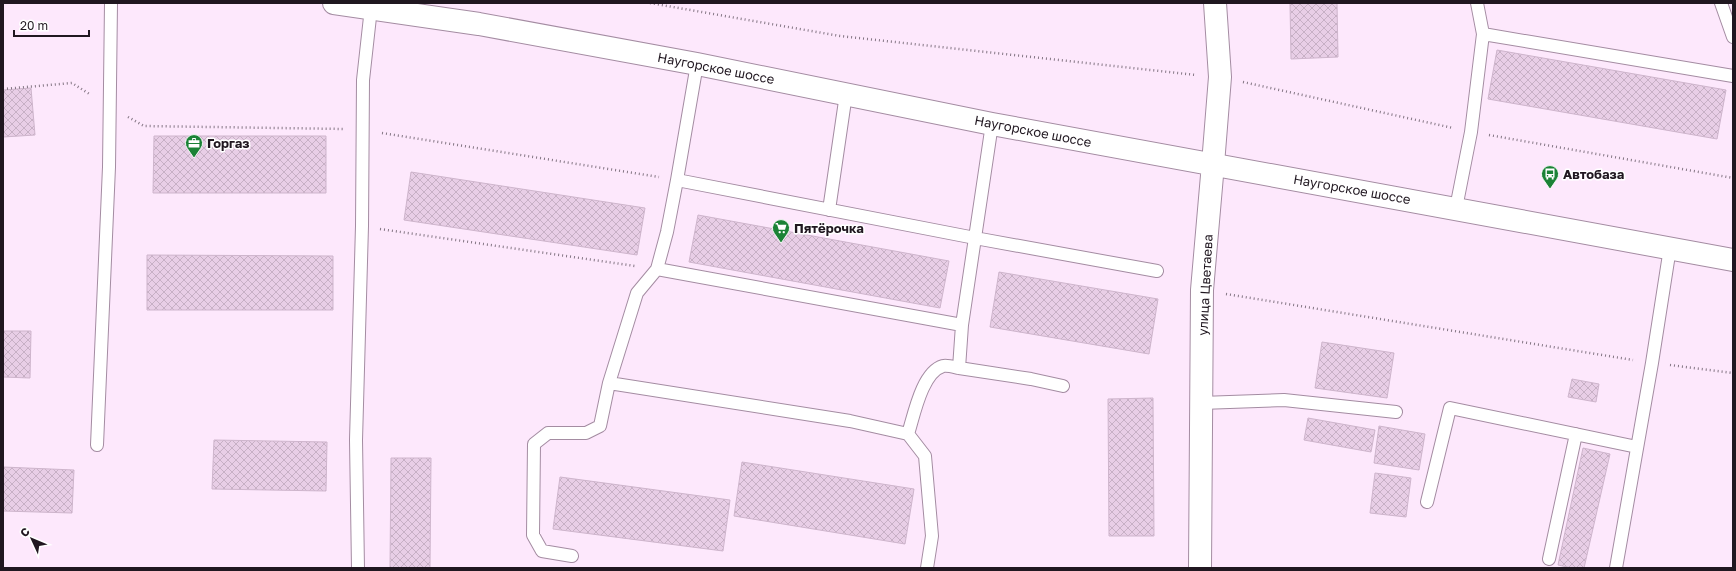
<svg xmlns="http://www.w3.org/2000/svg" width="1736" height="571" font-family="'Golos Text',sans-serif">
	<defs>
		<pattern id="building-cross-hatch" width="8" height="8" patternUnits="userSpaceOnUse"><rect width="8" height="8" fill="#e8cee6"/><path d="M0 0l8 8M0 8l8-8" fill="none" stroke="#c7b0c5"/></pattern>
	</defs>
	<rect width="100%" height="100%" fill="#fde8fc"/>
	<path fill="url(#building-cross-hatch)" stroke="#ceb5cc" d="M1290,3H1337L1338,57L1291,59Z
		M1497,50L1726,90L1717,139L1488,99Z
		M31,88L35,135L3,137V90Z
		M154,136H326V193H153Z
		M411,172L645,208L637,255L404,220Z
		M698,215L949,261L940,308L689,262Z
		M147,255L333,256V310H147Z
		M999,272L1158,299L1149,354L990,327Z
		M3,331H31L30,378L3,377Z
		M1322,342L1394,353L1387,398L1315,388Z
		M1572,379L1599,384L1596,402L1568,397Z
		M1153,398L1154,536H1109L1108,399Z
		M1308,418L1375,430L1371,452L1304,440Z
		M1379,426L1425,434L1419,470L1374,463Z
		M214,440L327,442L326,491L212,489Z
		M1583,448L1610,454L1584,568H1572L1558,565Z
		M391,458H431L430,568H390Z
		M742,462L914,489L905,544L734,516Z
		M3,467L74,470L72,513L3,511Z
		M1375,473L1411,478L1406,517L1370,513Z
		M560,477L730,500L723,551L553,529Z"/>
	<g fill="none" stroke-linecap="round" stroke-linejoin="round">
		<g stroke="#a48ca2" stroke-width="14">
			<path id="service" d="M1721,3L1733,37
				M1483,34L1733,76
				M697,64L677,180L667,232L657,269L637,293L609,383L850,421L908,434L925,456L932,536L927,568
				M992,124L962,325L959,368L1031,379L1063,386
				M677,180L975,238L1157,271
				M1456,208L1471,132L1483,34L1477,3
				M829,210L846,94
				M657,269L962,325
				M1201,403L1284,400L1396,412
				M908,434C914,415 922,372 943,366C947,365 954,367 959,368
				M97,445L109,167L111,3
				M1427,502L1450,408L1637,447
				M572,556L542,551L533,535L534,444L548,433H586L600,426L609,383
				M1549,559L1576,434
				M358,568L356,440L362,226L363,80L371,8
				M1616,568L1652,363L1670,248"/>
		</g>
		<g stroke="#a48ca2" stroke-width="24">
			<path id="minor" d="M1213,164L1220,77L1215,3"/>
		</g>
		<g stroke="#a48ca2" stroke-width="24">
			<path id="secondary" d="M334,3L479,24L697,64L992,124L1733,260
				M1200,568L1202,290L1213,164"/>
		</g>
		<path stroke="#847684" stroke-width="2.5" stroke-dasharray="1 3" stroke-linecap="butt" d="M650,3L840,36L1196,75
			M1243,82L1453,128
			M3,89L72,83L91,95
			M128,117L144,126L345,129
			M382,133L659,177
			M1489,135L1733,178
			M380,229L635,266
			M1226,294L1633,360
			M1670,365L1733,373"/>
		<use href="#service" stroke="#fff" stroke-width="12"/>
		<use href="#minor" stroke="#fff" stroke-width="22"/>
		<use href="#secondary" stroke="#fff" stroke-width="22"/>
	</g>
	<defs>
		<g id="office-pin" transform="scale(0.9)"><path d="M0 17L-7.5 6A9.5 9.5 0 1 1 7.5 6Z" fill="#1b8236" stroke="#fff"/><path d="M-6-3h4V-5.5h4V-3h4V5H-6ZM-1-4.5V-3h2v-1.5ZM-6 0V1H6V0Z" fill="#fff"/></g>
		<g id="bus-pin" transform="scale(0.9)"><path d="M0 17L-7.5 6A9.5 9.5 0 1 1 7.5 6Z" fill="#1b8236" stroke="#fff"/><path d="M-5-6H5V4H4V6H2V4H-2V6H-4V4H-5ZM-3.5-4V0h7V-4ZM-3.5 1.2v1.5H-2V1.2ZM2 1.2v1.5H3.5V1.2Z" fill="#fff"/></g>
		<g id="supermarket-pin" transform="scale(0.9)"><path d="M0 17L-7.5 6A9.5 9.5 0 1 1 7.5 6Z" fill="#1b8236" stroke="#fff"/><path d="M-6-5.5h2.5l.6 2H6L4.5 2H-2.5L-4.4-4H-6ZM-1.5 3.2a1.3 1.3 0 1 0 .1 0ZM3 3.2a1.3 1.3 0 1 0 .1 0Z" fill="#fff"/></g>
	</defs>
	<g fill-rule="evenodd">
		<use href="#office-pin" x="194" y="143"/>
		<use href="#bus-pin" x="1550" y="174"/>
		<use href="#supermarket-pin" x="781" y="228"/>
	</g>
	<g text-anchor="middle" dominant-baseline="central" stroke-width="3" stroke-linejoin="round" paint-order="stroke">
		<g font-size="13" fill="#201720" stroke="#fff">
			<text transform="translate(716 68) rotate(11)">Наугорское шоссе</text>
			<text transform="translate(1033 131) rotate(11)">Наугорское шоссе</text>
			<text transform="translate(1352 189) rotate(10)">Наугорское шоссе</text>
			<text transform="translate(1205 285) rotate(-87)">улица Цветаева</text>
		</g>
		<g font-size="13" font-weight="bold" fill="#201720" stroke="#fff" text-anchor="start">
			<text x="207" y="143">Горгаз</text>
			<text x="1563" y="174">Автобаза</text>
			<text x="794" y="228">Пятёрочка</text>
		</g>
	</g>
	<rect width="1736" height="571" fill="none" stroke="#201720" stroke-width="8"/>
	<g transform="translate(32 539) rotate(314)" stroke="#ffffff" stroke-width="3" paint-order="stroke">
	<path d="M0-3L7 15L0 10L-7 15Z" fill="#201720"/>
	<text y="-6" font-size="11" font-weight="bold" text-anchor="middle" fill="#201720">С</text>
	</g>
	<path d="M14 30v6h75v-6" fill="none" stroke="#201720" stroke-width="2"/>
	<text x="20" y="30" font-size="12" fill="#201720" stroke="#ffffff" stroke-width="3" paint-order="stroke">20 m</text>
</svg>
